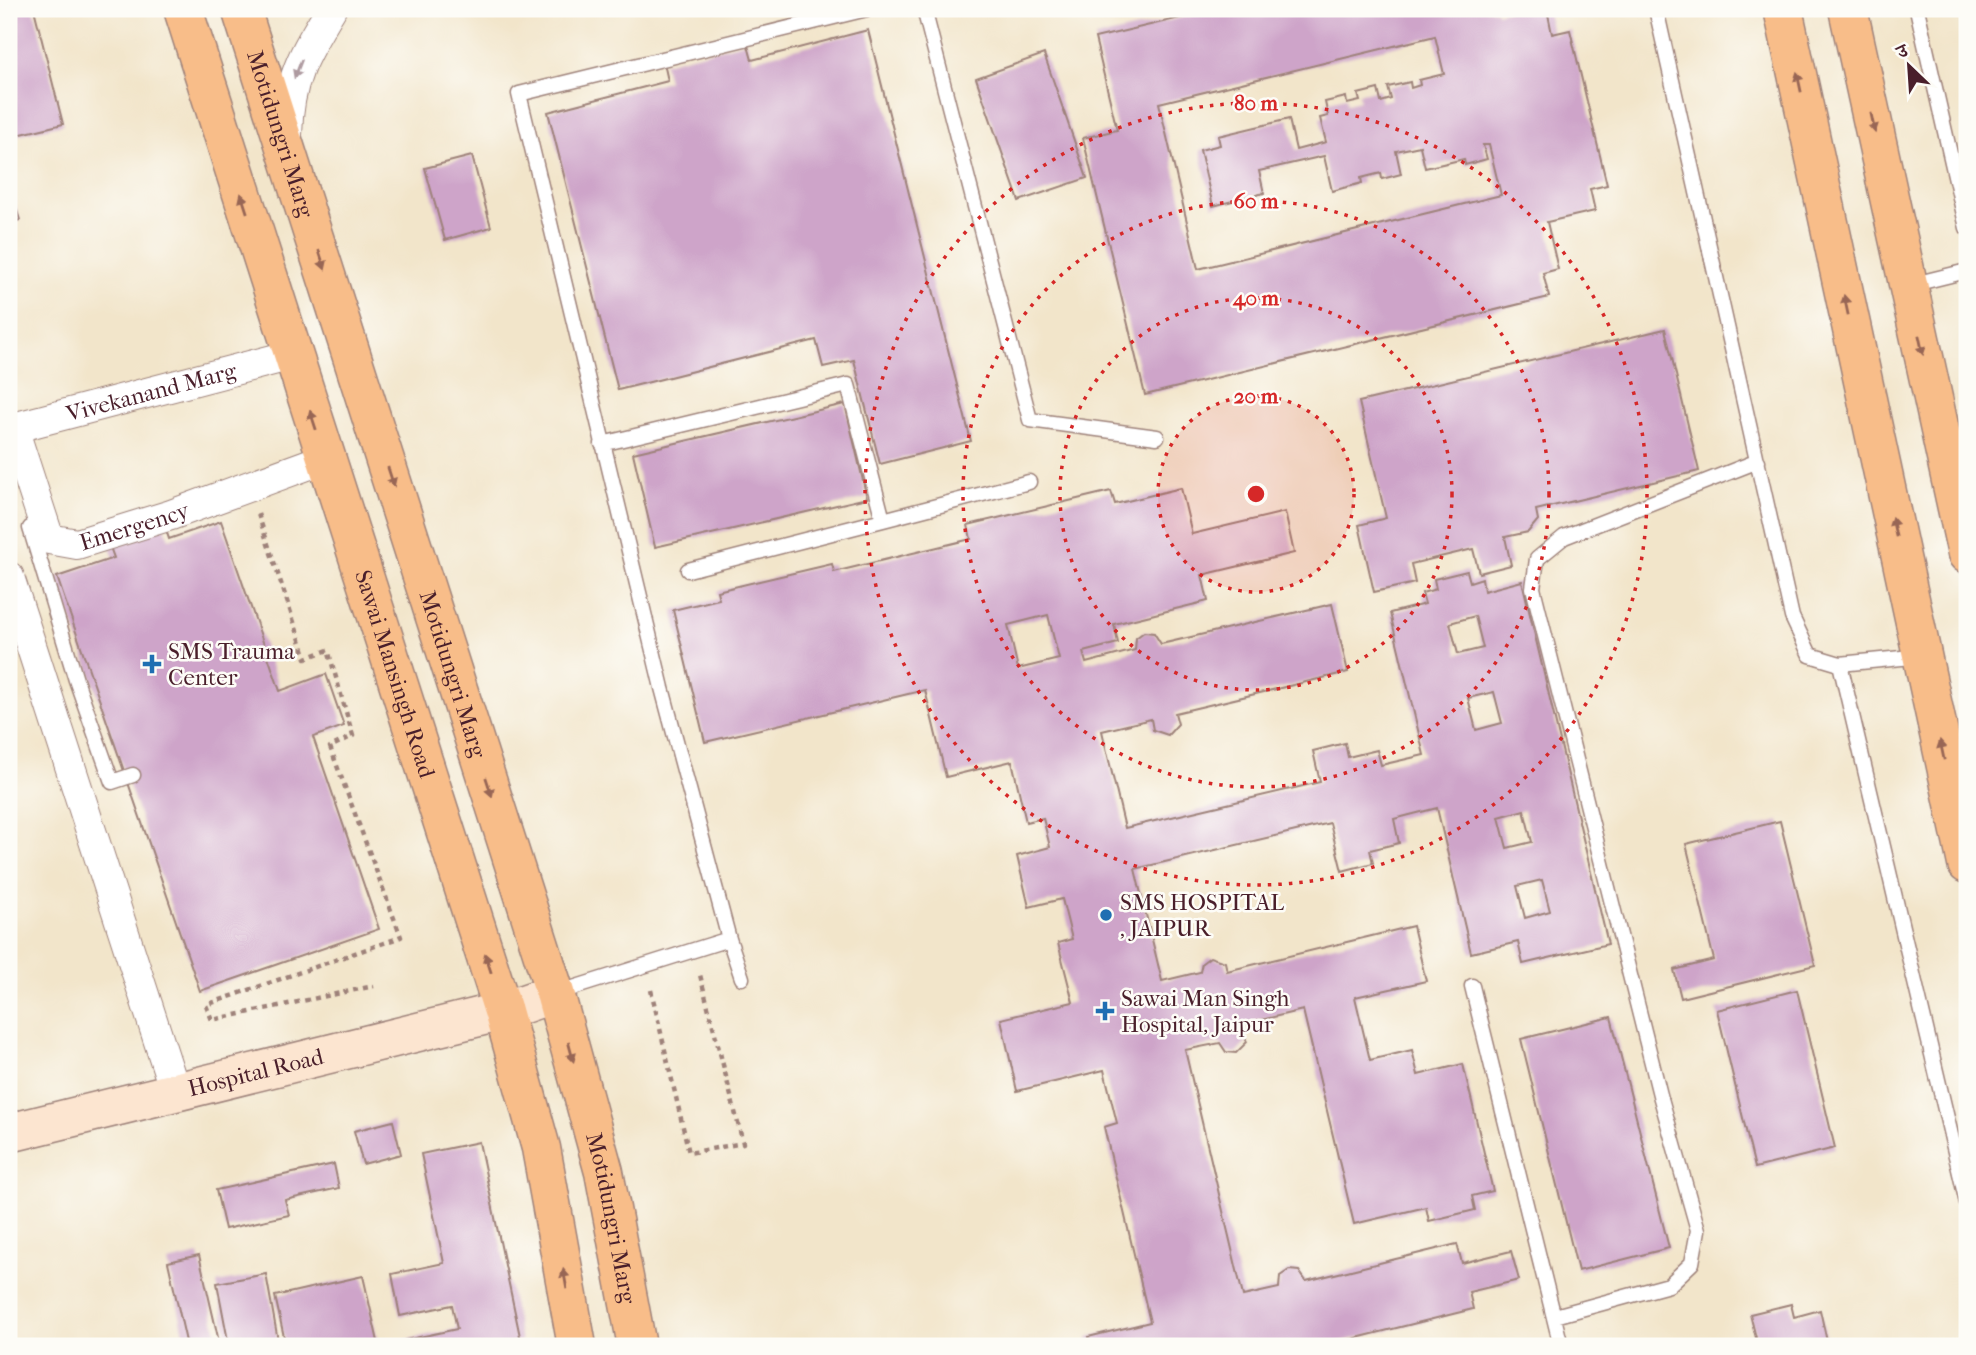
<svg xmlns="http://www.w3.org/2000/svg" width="1976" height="1355" font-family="'IM FELL French Canon','Noto Serif Devanagari',serif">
	<rect width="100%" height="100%" fill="#fdfcf7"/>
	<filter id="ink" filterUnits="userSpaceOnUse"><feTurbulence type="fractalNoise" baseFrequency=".0143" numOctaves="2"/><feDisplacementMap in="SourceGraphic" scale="14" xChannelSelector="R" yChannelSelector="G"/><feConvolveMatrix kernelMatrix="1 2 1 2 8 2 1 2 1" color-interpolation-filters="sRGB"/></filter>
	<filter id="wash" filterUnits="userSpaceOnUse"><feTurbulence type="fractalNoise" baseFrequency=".00686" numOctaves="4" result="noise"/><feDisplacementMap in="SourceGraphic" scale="28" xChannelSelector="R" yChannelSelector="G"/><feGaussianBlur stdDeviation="1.57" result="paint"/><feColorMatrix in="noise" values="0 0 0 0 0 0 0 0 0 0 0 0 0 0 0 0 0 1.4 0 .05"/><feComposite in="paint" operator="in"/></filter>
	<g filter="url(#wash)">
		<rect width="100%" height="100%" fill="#f2e5ca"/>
		<g id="blocks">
			<path fill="#cea4c9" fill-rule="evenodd" d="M9,9H34L63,124L9,137Z
				M1218,9H1496L1497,13L1513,9H1547L1552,34L1570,30L1607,185L1590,189L1595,211L1547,222L1558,269L1543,273L1549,297L1145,395L1083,138L1117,130L1095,38ZM1435,36L1444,74L1419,80L1420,85L1411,88L1410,82L1388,87L1391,99L1381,102L1378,89L1358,94L1360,101L1347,104L1346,97L1325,102L1328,116L1320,118L1326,142L1296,150L1289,119L1218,136L1220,145L1200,150L1213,206L1264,193L1259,171L1324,156L1332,191L1362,183L1361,178L1381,173L1382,179L1401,174L1396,151L1420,146L1425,168L1464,159L1465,165L1487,159L1483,145H1489L1501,195L1198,269L1159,103Z
				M868,30L971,441L880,464L854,360L823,367L816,340L618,390L548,112L668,81L664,63L747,42L752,60Z
				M1044,54L1087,178L1019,201L976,78Z
				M472,156L491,227L445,240L425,168Z
				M9,186L20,220L9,223Z
				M1665,329L1699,471L1536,510L1538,520L1528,532L1505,537L1511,565L1479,573L1473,549L1411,564L1415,583L1374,592L1359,525L1386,518L1359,402Z
				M845,404L867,498L655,547L633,453Z
				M1181,488L1192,534L1285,512L1294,553L1202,575L1208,601L1114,624L1118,643L1083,652L1086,663L1135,650L1136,638L1144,632L1154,633L1161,644L1332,604L1348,672L1175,713L1178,724L1168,735L1153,730L1151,719L1102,731L1125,828L1320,782L1313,751L1345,743L1348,757L1377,750L1381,765L1424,755L1390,613L1425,604L1422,593L1436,589L1434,579L1467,571L1470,582L1482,578L1484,591L1522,581L1608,944L1523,964L1518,942L1471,953L1437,808L1394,819L1399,843L1370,850L1373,863L1342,871L1330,823L1135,869L1162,981L1200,972L1202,963L1210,957L1225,962L1227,971L1413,926L1426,981L1355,997L1370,1060L1412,1050L1418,1075L1463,1064L1493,1191L1472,1196L1475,1210L1429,1221L1426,1207L1354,1224L1303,1010L1240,1025L1247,1042L1236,1053L1226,1052L1220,1043L1185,1050L1243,1296L1279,1288L1280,1276L1289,1270L1299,1271L1306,1281L1457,1244L1462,1263L1511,1251L1519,1280L1469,1292L1473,1309L1324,1346H1090L1088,1337L1150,1322L1104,1127L1117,1123L1104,1070L1017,1091L1001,1019L1073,1002L1058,943L1072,939L1062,899L1029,907L1017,856L1050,847L1043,818L1026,822L1012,761L946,777L925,690L705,742L673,610L719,599L717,591L832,564L834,572L971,539L968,525L1111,491L1115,504ZM1048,615L1059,659L1018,669L1008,625ZM1475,616L1483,648L1458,654L1450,623ZM1494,692L1502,723L1476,730L1468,698ZM1524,810L1532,842L1507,848L1499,817ZM1542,880L1550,911L1525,918L1517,886Z
				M158,505L169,539L221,521L280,691L326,674L344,726L313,737L379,929L200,991L57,577L114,558L102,525Z
				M1780,821L1815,965L1681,998L1674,970L1714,960L1686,844Z
				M1797,990L1835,1148L1755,1168L1717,1010Z
				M1611,1017L1669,1248L1578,1271L1521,1039Z
				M393,1121L401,1154L363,1164L354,1131Z
				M479,1142L521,1341L498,1346H406L405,1340L457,1329L452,1305L400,1316L392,1274L444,1263L421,1154Z
				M334,1164L339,1188L285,1200L289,1215L225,1229L216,1190Z
				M199,1255L220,1346H187L168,1262Z
				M266,1274L279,1346H229L217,1283Z
				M363,1276L379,1346H286L275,1296Z
				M1791,1304L1794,1317L1820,1310L1828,1346H1758L1750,1314Z"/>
		</g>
	</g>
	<g filter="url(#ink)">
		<use href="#blocks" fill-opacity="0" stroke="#9e827a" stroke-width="2"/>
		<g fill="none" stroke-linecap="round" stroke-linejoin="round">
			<g stroke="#9e827a" stroke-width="17">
				<path id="lane" d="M924,9L1030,420L1157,437
					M1656,9L1792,617L1810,655L1840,664L1922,656
					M1917,9L1967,228
					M1910,285L1967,271
					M602,444L848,385L883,520L688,570
					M883,520L1029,482
					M30,528L76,680L112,782L133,775
					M1840,664L1967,1203
					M742,978L729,939L662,688L519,94L867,9
					M1472,986L1561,1346
					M557,993L729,939
					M1555,1316L1669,1285L1692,1263L1698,1230L1660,1095L1533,588L1537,559L1564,537L1758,461"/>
			</g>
			<g stroke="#9e827a" stroke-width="32">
				<g id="street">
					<path d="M287,135C288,80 303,55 331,9"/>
					<path id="s1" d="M13,428L49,539L77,544L171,515L326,458"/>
					<path id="s2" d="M9,429L292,355"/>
					<path d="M9,577L175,1091"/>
				</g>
			</g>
			<g stroke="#9e827a" stroke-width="41">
				<g id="secondary">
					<path id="s3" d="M9,1133L503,1011L555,993"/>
				</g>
			</g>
			<g stroke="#9e827a" stroke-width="41">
				<g id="primary">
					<path id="s4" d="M183,9L503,1011L541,1148L577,1346"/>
					<path id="s5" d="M241,9L555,993L604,1172L637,1346"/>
					<path d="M1783,9L1967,864"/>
					<path d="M1848,9L1967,554"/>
				</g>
			</g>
			<path stroke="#9e827a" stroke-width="4.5" stroke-dasharray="5 5" stroke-linecap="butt" d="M258,514L306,658L328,650L353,736L330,747L401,937L206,1005L212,1020L374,986
				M651,990L689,1153L743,1143L699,971"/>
			<use href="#lane" stroke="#fff" stroke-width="14"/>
			<use href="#street" stroke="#fff" stroke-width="30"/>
			<use href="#secondary" stroke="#fce5d0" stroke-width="38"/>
			<use href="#primary" stroke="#f8bd89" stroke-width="38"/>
		</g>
		<defs><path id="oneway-solid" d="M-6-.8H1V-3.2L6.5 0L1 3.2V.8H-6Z" transform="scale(1.75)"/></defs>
		<use fill="#ae9aa0" href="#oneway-solid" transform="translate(298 69) rotate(111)"/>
		<g fill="#986655">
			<use href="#oneway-solid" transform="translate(1799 82) rotate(-102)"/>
			<use href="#oneway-solid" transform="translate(1873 123) rotate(78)"/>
			<use href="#oneway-solid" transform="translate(244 203) rotate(-108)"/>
			<use href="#oneway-solid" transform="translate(322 260) rotate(72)"/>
			<use href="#oneway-solid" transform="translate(1846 305) rotate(-102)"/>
			<use href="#oneway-solid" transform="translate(1921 345) rotate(78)"/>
			<use href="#oneway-solid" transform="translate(313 420) rotate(-108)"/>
			<use href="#oneway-solid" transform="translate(391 477) rotate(72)"/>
			<use href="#oneway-solid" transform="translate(1894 527) rotate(-102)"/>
			<use href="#oneway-solid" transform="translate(1942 750) rotate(-102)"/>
			<use href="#oneway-solid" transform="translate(489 787) rotate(72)"/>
			<use href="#oneway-solid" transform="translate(488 963) rotate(-108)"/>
			<use href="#oneway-solid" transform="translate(571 1052) rotate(75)"/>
			<use href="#oneway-solid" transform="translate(565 1279) rotate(-100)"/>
		</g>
	</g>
	<circle cx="1256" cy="494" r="98" fill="#d62828" fill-opacity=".12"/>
	<g fill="none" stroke="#d62828" stroke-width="3.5" stroke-dasharray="3.5 7">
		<circle cx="1256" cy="494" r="98"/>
		<circle cx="1256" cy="494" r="196"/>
		<circle cx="1256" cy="494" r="293"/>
		<circle cx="1256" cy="494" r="391"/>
	</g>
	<g fill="#1f6fb2" stroke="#fdfcf7" stroke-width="2.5">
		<path d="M148.5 653.5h7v7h7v7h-7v7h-7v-7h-7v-7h7z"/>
		<circle cx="1106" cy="915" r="7"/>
		<path d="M1101.5 1000.5h7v7h7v7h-7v7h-7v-7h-7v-7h7z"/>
	</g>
	<g text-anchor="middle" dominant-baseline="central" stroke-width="5" stroke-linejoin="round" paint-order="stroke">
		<g font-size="23" fill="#4a1f2b" stroke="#fdfcf7">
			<text stroke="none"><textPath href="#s5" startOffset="131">Motidungri Marg</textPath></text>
			<text stroke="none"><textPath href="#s2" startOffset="147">Vivekanand Marg</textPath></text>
			<text stroke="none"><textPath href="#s1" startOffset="205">Emergency</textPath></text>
			<text stroke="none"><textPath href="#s4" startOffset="698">Sawai Mansingh Road</textPath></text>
			<text stroke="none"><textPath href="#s5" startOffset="698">Motidungri Marg</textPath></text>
			<text stroke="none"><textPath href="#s3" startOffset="254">Hospital Road</textPath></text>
			<text stroke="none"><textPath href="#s5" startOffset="1265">Motidungri Marg</textPath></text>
		</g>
		<g font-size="23" fill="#4a1f2b" stroke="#fdfcf7" text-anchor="start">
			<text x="168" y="651">SMS Trauma<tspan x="168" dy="26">Center</tspan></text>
			<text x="1120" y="902">SMS HOSPITAL<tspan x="1120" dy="26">, JAIPUR</tspan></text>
			<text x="1121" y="998">Sawai Man Singh<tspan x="1121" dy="26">Hospital, Jaipur</tspan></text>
		</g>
	</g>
	<circle cx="1256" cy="494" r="10" fill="#d62828" stroke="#fdfcf7" stroke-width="3.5"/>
	<g font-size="21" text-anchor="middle" font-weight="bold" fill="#d62828" stroke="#fdfcf7" stroke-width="5" stroke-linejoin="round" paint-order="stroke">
		<text x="1256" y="110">80 m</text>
		<text x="1256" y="208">60 m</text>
		<text x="1256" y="305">40 m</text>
		<text x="1256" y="403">20 m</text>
	</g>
	<rect width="1976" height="1355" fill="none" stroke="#fdfcf7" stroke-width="35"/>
	<g transform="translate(1909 66) rotate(335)" stroke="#fdfcf7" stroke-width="5" paint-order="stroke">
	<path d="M0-5L12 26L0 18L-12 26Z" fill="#4a1f2b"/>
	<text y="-10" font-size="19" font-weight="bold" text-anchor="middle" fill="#4a1f2b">उ</text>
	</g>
</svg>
